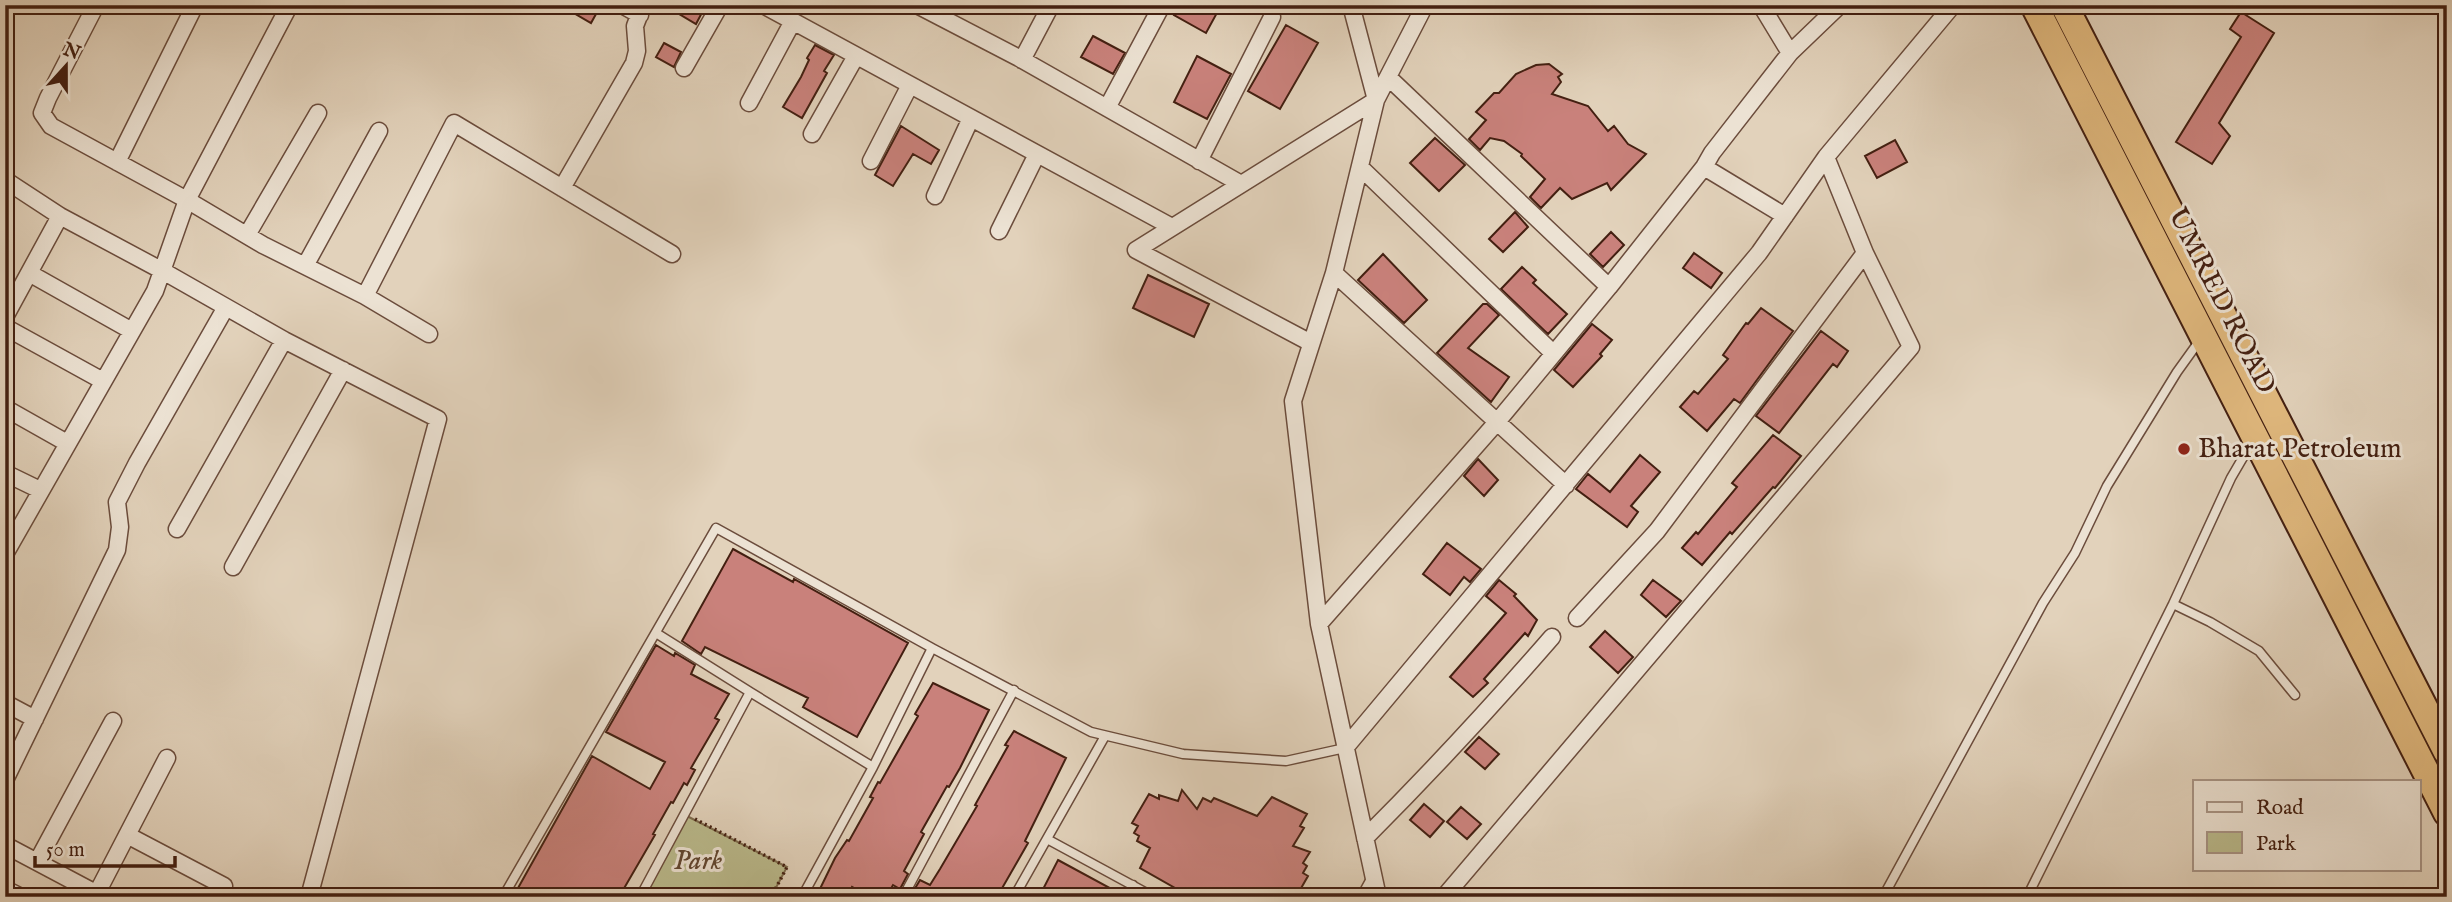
<svg xmlns="http://www.w3.org/2000/svg" width="2452" height="902" font-family="'IM FELL English',serif">
	<rect width="100%" height="100%" fill="#e2d2bb"/>
	<filter id="stains"><feTurbulence type="fractalNoise" baseFrequency=".00286" numOctaves="4"/><feColorMatrix values="0 0 0 0 .2 0 0 0 0 .09 0 0 0 0 .02 0 0 0 .5 -.17"/></filter>
	<radialGradient id="worn" r=".72"><stop offset=".6" stop-color="#630" stop-opacity="0"/><stop offset="1" stop-color="#630" stop-opacity=".3"/></radialGradient>
	<path fill="#baba8c" stroke="#7e6c4e" stroke-width="2" d="M681,813L787,867L771,897H638Z"/>
	<path fill="#c9817b" stroke="#431f11" stroke-width="2" d="M560,5H601L591,23Z
		M664,5H706L696,24Z
		M1179,5H1207L1218,11L1206,33L1174,15Z
		M2241,12L2274,33L2219,123L2230,136L2212,164L2176,142L2241,37L2230,29Z
		M1286,25L1318,43L1280,109L1248,91Z
		M1093,36L1125,53L1113,74L1081,57Z
		M664,43L681,52L674,67L656,57Z
		M815,45L834,55L824,71L827,73L802,118L783,107L801,77L809,60L807,58Z
		M1197,56L1231,74L1207,119L1174,102Z
		M1549,64L1562,74L1558,77L1561,82L1552,94L1588,106L1608,131L1614,126L1628,144L1646,154L1611,190L1607,183L1572,199L1560,188L1541,208L1530,197L1545,179L1521,156L1522,154L1504,141L1490,138L1480,150L1469,139L1486,120L1476,112L1494,93H1499L1516,74L1536,65Z
		M901,126L939,150L931,164L913,154L893,186L875,175Z
		M1435,138L1465,165L1439,191L1410,163Z
		M1895,140L1907,162L1877,178L1865,156Z
		M1515,212L1528,227L1503,252L1489,239Z
		M1611,232L1624,245L1603,267L1590,254Z
		M1694,253L1722,273L1711,288L1683,268Z
		M1383,254L1427,300L1404,323L1358,280Z
		M1522,267L1536,280L1533,283L1567,314L1548,334L1501,289Z
		M1148,275L1209,304L1194,337L1133,308Z
		M1483,304H1487L1499,315L1468,348L1509,377L1491,402L1437,353Z
		M1761,308L1793,331L1740,403L1734,399L1707,431L1680,407L1694,391L1698,394L1728,359L1723,355L1746,323L1748,324Z
		M1592,324L1612,340L1600,354L1602,356L1573,387L1554,370Z
		M1821,331L1848,351L1837,367L1833,364L1779,433L1756,416Z
		M1773,435L1801,456L1775,488L1773,487L1732,534L1730,532L1702,565L1682,548L1696,532L1698,534L1737,487L1732,483Z
		M1640,455L1660,472L1631,506L1638,512L1627,527L1576,489L1588,474L1610,492Z
		M1478,459L1498,480L1484,496L1464,476Z
		M1447,543L1481,569L1470,582L1464,577L1450,595L1423,574Z
		M733,549L793,582L794,579L908,643L857,737L803,707L808,698L705,647L701,654L682,641Z
		M1499,580L1516,594L1514,596L1537,620L1528,636L1525,633L1484,679L1488,683L1473,697L1450,677L1506,613L1486,596Z
		M1653,580L1681,601L1666,617L1641,595Z
		M1605,631L1633,657L1618,673L1590,647Z
		M656,645L674,656L675,653L695,665L691,674L729,694L715,718L719,720L691,768L695,770L687,785L684,783L673,803L671,802L653,834L655,835L619,897H513L592,756L650,789L665,762L606,732Z
		M933,683L989,710L960,768L949,787L947,786L921,832L924,834L904,871L908,874L900,889L893,885L886,897H870L852,887L847,897H816L835,858L847,840L849,841L873,798L870,797L878,782L880,783L918,716L915,714Z
		M1014,731L1066,758L1025,841L1028,843L997,897L911,895L920,880L930,885L940,869L977,806L975,805L1008,746L1005,745Z
		M1479,737L1499,754L1485,769L1465,752Z
		M1182,790L1197,809L1203,798L1211,802L1214,798L1257,816L1272,797L1307,814L1300,826L1304,828L1293,846L1310,852L1303,863L1307,866L1303,873L1308,876L1296,897H1191L1140,868L1150,848L1137,841L1139,836L1134,833L1138,826L1132,823L1149,794L1159,799V795L1178,801Z
		M1424,804L1444,821L1430,837L1410,820Z
		M1461,807L1481,824L1467,839L1447,822Z
		M1058,860L1121,894V897H1039Z"/>
	<g fill="none" stroke-linecap="round" stroke-linejoin="round">
		<g stroke="#6b4c3c" stroke-width="11">
			<path id="service" d="M2173,604L2210,622L2259,651L2295,695
				M656,633L750,692
				M1047,839L1154,897
				M503,897L716,528L932,648
				M640,897L750,692L873,767
				M802,897L873,767L932,648L1091,732L1183,754L1286,761L1345,748
				M903,897L1014,690
				M1014,897L1105,736
				M1127,897L1133,885
				M1361,897L1372,877
				M1883,897L2043,603L2075,553L2107,486L2177,372L2200,340
				M2027,897L2173,604L2231,478L2252,442"/>
		</g>
		<g stroke="#6b4c3c" stroke-width="19">
			<path id="minor" d="M96,5L48,98L42,113L51,126L187,200L263,245L365,296L454,123L672,254
				M622,5L640,15
				M763,5L1172,227
				M917,5L1019,58L1241,184
				M1351,5L1376,100
				M1761,5L1790,53
				M1022,60L1051,5
				M684,68L720,5
				M1388,77L1609,287
				M749,103L793,21
				M1107,108L1162,5
				M812,134L856,56
				M1826,157L1953,5
				M871,161L910,85
				M1199,161L1272,17
				M117,162L195,5
				M1704,167L1785,216
				M1361,168L1553,353
				M5,180L60,216L161,270L284,340L177,529
				M562,188L634,63L637,51L635,26L643,5
				M935,196L971,118
				M999,231L1037,154
				M247,235L318,113
				M305,266L379,131
				M29,273L132,331
				M1334,273L1566,485
				M365,296L429,334
				M5,317L60,216
				M5,327L103,381
				M284,340L438,419L309,897
				M1311,343L1136,250L1376,100
				M5,408L67,443
				M5,473L40,490
				M5,554L155,291L187,200L288,8
				M233,567L343,370
				M1319,624L1497,422L1609,287L1704,167L1712,153L1790,53L1840,5
				M5,703L35,719
				M1345,748L1759,253L1826,157L1865,253L1657,531L1577,618
				M5,780L117,550L120,527L117,502L137,463L226,307
				M127,835L224,886
				M1365,838C1430,773 1492,706 1552,637
				M5,845L103,897
				M37,862L113,721
				M5,889L21,897
				M97,893L167,758
				M1378,897L1319,624L1293,401L1334,273L1376,100L1425,5
				M1444,897L1911,347L1865,253"/>
		</g>
		<g stroke="#431f11" stroke-width="30">
			<path id="trunk" d="M2034,5L2447,813
				M2064,5L2447,752"/>
		</g>
		<path stroke="#431f11" stroke-width="3.5" stroke-dasharray="2 3.5" stroke-linecap="butt" d="M695,819L787,867L771,897"/>
		<use href="#service" stroke="#ece2d3" stroke-width="8"/>
		<use href="#minor" stroke="#ece2d3" stroke-width="16"/>
		<use href="#trunk" stroke="#e1b97e" stroke-width="26"/>
	</g>
	<circle fill="#8f2418" stroke="#ece2d3" stroke-width="2.5" cx="2184" cy="449" r="7"/>
	<g text-anchor="middle" dominant-baseline="central" stroke-width="6" stroke-linejoin="round" paint-order="stroke">
		<g font-size="28" fill="#431f11" stroke="#ece2d3">
			<text transform="translate(2221 301) rotate(63)">UMRED ROAD</text>
		</g>
		<g font-size="28" fill="#431f11" stroke="#ece2d3" text-anchor="start">
			<text x="2198" y="449">Bharat Petroleum</text>
		</g>
		<g font-size="28" font-style="italic" fill="#614630" stroke="#ece2d3">
			<text x="698" y="861">Park</text>
		</g>
	</g>
	<rect width="2452" height="902" fill="none" stroke="#e2d2bb" stroke-width="28"/>
	<rect x="7" y="7" width="2438" height="888" fill="none" stroke="#431f11" stroke-width="3.5"/>
	<rect x="14" y="14" width="2424" height="874" fill="none" stroke="#431f11" stroke-width="2"/>
	<rect x="2193" y="780" width="228" height="91" fill="#ece2d3" stroke="#a89485" stroke-width="2"/>
	<rect x="2207" y="802" width="35" height="10" fill="#ece2d3" stroke="#a89485" stroke-width="2"/>
	<text x="2256" y="814" font-size="21" fill="#431f11">Road</text>
	<rect x="2207" y="832" width="35" height="21" fill="#baba8c" stroke="#a89485" stroke-width="2"/>
	<text x="2256" y="850" font-size="21" fill="#431f11">Park</text>
	<g transform="translate(66 66) rotate(21)" stroke="#ece2d3" stroke-width="5" paint-order="stroke">
	<path d="M0-5L12 26L0 18L-12 26Z" fill="#431f11"/>
	<text y="-10" font-size="19" font-weight="bold" text-anchor="middle" fill="#431f11">N</text>
	</g>
	<path d="M35 856v10h140v-10" fill="none" stroke="#431f11" stroke-width="3.5"/>
	<text x="46" y="856" font-size="21" fill="#431f11" stroke="#ece2d3" stroke-width="5" paint-order="stroke">50 m</text>
	<rect width="100%" height="100%" filter="url(#stains)"/>
	<rect width="100%" height="100%" fill="url(#worn)"/>
</svg>
